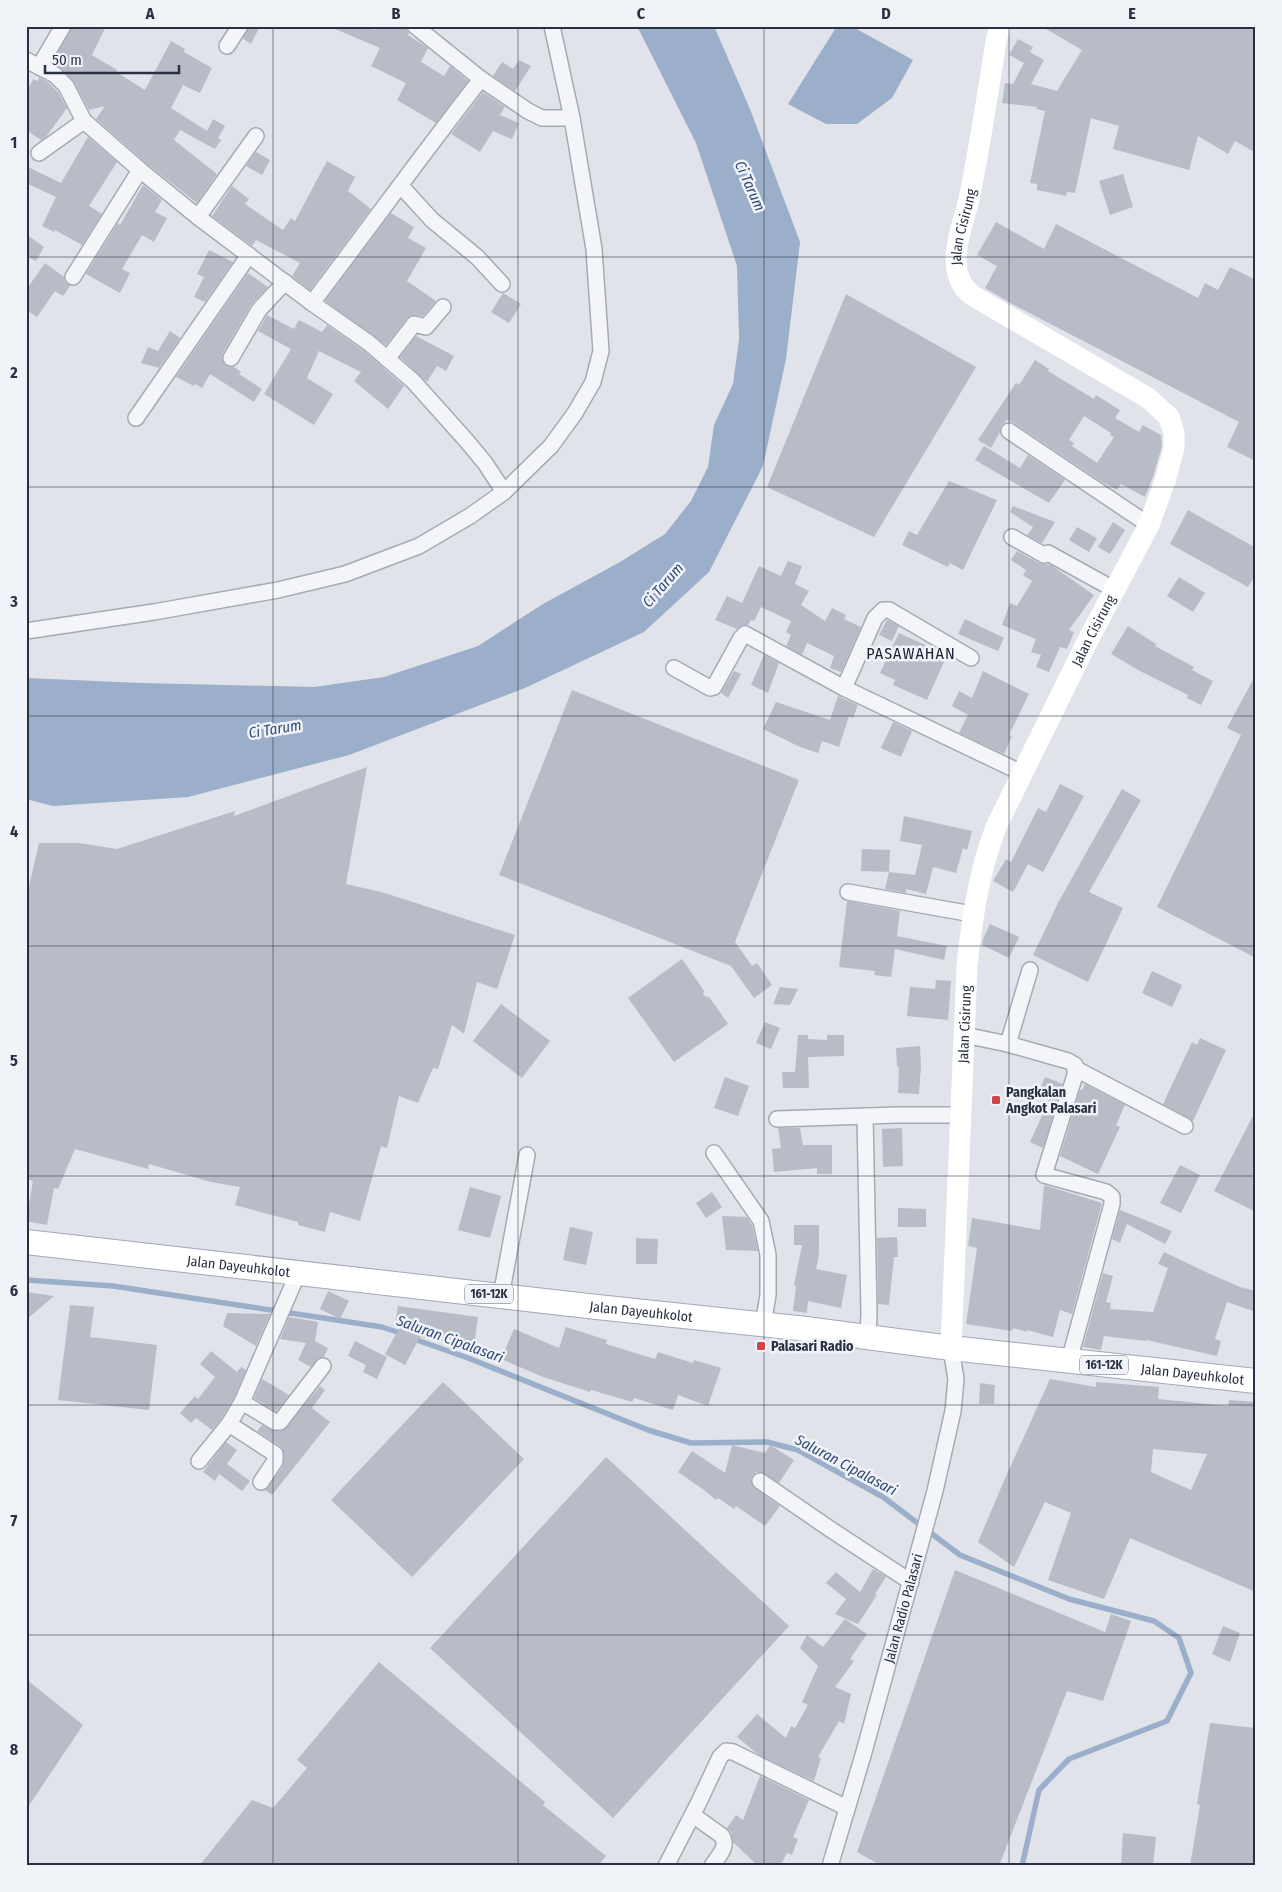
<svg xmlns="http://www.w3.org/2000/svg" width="1282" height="1892" font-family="'Fira Sans Condensed',sans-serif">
	<rect width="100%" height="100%" fill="#e1e3ea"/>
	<path fill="#9baeca" d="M637,26H714L750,109L800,242L786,359L763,466L709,572L644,632L525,688L349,755L188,797L53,806L26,799V678L142,683L314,687L384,677L478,646L543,604L620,562L665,534L691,501L708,467L714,425L733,384L739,339L737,266L696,143Z
		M837,26H851L913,60L892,98L857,124H826L788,104Z"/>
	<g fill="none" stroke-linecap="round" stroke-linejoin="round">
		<path stroke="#9baeca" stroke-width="5.5" d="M26,1280L113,1286L382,1327L403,1334
			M411,1338L468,1358L648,1430L691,1443L767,1442L798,1450L883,1497L960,1555L1069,1599L1154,1621L1179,1638L1191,1673L1167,1721L1069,1759L1039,1790L1022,1866"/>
	</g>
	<path fill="#b8bcc7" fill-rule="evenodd" d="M72,26H106L92,55L117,70L116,72L145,90L171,41L185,49L184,52L212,68L200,93L183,85L171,108L207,131L213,119L225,126L218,138L221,140L215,149L180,130L174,140L217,174L197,203L146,163L96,119L105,106L89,110L73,80L61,68L52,63Z
		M249,26H260L251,44L243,39Z
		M328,26H365L375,30L377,26H406L409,33L408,35L428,48L421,62L444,76L450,66L468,81L436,123L397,100L406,83L371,66L380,48Z
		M1041,26H1256V153L1235,141L1228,154L1198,136L1189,170L1113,149L1119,126L1091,118L1075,193L1067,192L1066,196L1037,190V184L1030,183L1045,111L1036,109L1037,107L1002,103L1005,83L1013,84L1024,63L1009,55L1018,39L1033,47L1030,52L1044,60L1031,84L1057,91L1082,50Z
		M519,60L531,66L515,91L493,76L502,62L513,69Z
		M39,77L49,83L58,92L67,108L46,137L41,140L26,130V84L30,86L33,79L38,81Z
		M483,92L505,107L500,115L519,123L512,139L493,131L480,152L451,134Z
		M88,137L117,162L89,206L102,214L82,245L55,230L54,232L42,226L56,197L26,183V166L61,183Z
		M256,152L270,160L262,175L246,166Z
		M327,161L355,177L348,191L371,209L310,290L292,276L300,263L256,240L252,246L212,216L232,186L249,199L245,204L283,230L291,218L295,221Z
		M1123,174L1133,207L1110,215L1099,181Z
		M143,185L162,200L155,212L167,218L154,242L142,235L122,269L130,273L120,293L86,274L118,223L120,225Z
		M391,213L414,227L408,238L426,248L407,281L436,301L423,316L411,315L407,318L386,345L325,301Z
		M996,222L1044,249L1056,224L1198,298L1205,283L1218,290L1230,267L1256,280V461L1227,447L1239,422L1014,305L985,288L997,266L977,255Z
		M26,234L44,247L36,261L26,256Z
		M209,250L233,262L205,302L194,297L204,277L197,274Z
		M45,263L64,277L65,282L70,286L63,296L55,291L37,317L26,310V290Z
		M248,273L268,287L251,305L223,353L222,358L226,366L234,367L241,372L239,374L262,389L254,402L210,374L202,388L195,384L194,386L176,377Z
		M503,293L521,304L509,323L491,312Z
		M846,294L976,367L874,537L767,487Z
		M267,315L294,329L299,320L322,332L327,325L363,350L404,386L388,409L354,381L361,372L319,351L307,378L333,394L314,425L264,394L291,349L258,331Z
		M170,331L180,338L159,368L141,363L148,347L158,351Z
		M416,336L454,356L446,371L437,366L427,382L400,357Z
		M1035,360L1049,369L1048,371L1094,399L1096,395L1120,410L1115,418L1139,432L1143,425L1161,435L1162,446L1153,477L1145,497L1121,484L1117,490L1102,482L1014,423L1007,420L1001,426L1000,432L991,448L978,440L1016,383L1019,385ZM1084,416L1111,433L1110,435L1114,437L1097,463L1072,446L1074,443L1069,440Z
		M984,446L1020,468L1028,455L1065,480L1049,503L975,460Z
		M949,481L997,500L963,570L950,563L948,567L902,545L909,531L917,535Z
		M1013,506L1055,522L1042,543L1027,535L1033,527L1010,512Z
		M1188,510L1256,548V574L1248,587L1170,544Z
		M1113,522L1125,530L1110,554L1098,547Z
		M1077,527L1097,538L1089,552L1069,540Z
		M1017,551L1039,563L1051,565L1094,595L1069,630L1074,632L1067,649L1060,647L1049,672L1036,667L1041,655L1031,652L1036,639L1002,625L1010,603L1017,606L1032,581L1023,575L1026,570L1011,560Z
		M788,561L802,566L795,584L809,591L801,605L825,621L832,608L846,615L844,619L861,627L841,672L830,668L834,656L807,643L802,655L786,646L791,635L786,632L791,621L761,607L754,621L751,620L748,625H743L737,629L715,620L727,596L742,603L759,566L781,576Z
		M1179,577L1205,593L1193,612L1167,596Z
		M965,619L1004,638L998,651L958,634Z
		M887,620L899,626L892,641L879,635Z
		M1128,626L1156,644L1155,646L1194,667L1192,670L1213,681L1201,705L1187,698L1188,695L1140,671L1111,654Z
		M899,633L947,655L927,700L893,685L895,680L880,673Z
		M764,655L779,663L768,693L751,685Z
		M734,671L741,674L728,698L721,693Z
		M983,671L1029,694L1009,735L1012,736L1004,754L959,733L968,715L952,706L959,691L972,698Z
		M1256,674V958L1157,907L1241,735L1227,728Z
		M572,690L799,780L735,942L752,966L757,963L772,985L754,998L731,966L499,875Z
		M838,696L858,705L853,718L849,716L839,747L822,741L818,753L800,747L763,729L776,702L830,720Z
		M893,722L912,731L901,757L881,748Z
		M367,767L346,884L385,893L515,935L497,989L477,982L464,1034L452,1025L438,1069L433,1068L418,1103L399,1096L387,1148L381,1146L360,1221L330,1212L325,1232L298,1225V1222L235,1205L240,1187L211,1182L149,1164L148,1169L75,1149L58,1189L54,1188L47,1225L26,1221L33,1181L26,1179V899L39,843H79L117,849L235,811L234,816Z
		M1060,784L1084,796L1043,872L1028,864L1013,892L993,881L1006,859L1011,862L1038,808L1046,812Z
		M1122,789L1141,800L1089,892L1123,908L1088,982L1033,955L1059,901Z
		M904,816L972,831L967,850L963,848L956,873L933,867L926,894L906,889V893L885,889L889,872L915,875L922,845L900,841Z
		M862,849L890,850L889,872L861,871Z
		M847,901L900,911L897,936L947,946L944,960L895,949L891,977L874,975L875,971L839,967Z
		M990,924L1019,937L1009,958L982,945L983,939Z
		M682,959L704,991L703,995L710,998L728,1024L674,1062L628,998Z
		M1152,971L1182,985L1172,1007L1142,993Z
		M936,980L951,981L948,1020L907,1016L910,987L935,989Z
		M780,987L798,989L790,1005L773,1004Z
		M501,1004L550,1041L522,1078L473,1041Z
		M765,1022L780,1028L771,1049L756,1043Z
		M798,1035H808V1039L827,1040V1035H844V1056L808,1057L809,1088H783L782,1072H795Z
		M1200,1038L1226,1050L1193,1121L1163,1104L1192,1042L1197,1045Z
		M920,1046L921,1066L919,1094L898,1093L899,1067H897L896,1048Z
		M725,1077L749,1086L738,1116L714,1108Z
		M1045,1077L1063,1084L1043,1148L1030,1142L1051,1096L1039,1091Z
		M1085,1084L1125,1105L1116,1125L1120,1127L1098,1174L1060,1156L1080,1090H1082Z
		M1256,1110V1212L1214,1191Z
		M778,1128H800L803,1145H832V1174H817V1168L774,1172L772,1149L781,1148Z
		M902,1128L903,1166L883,1167L882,1129Z
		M1180,1165L1200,1175L1181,1213L1160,1203Z
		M1044,1185L1102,1203L1072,1314L1060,1310L1053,1337L1027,1330V1332L1013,1328L1012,1331L966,1324L977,1248L968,1246L972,1218L1040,1230Z
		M470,1187L501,1196L490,1238L458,1230Z
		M712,1192L722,1207L706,1218L696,1203Z
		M898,1208L926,1209V1227H898Z
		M1120,1210L1172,1231L1165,1244L1127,1224L1120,1243L1112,1239Z
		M722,1216L747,1217L752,1225L758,1251L726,1250Z
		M794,1225H819V1255L816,1269L847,1275L841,1308L808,1301L807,1313L793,1311L796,1286L794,1285L802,1245H794Z
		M570,1227L593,1232L586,1265L563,1260Z
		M897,1237L898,1257H894L889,1305L878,1304L877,1238Z
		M636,1238L658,1239L657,1264H636Z
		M1164,1252L1208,1273L1240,1287L1256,1291V1312L1227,1302L1215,1339L1221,1341L1217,1356L1146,1340V1341L1104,1336L1101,1350L1083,1347L1103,1273L1113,1276L1106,1302L1111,1303L1110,1309L1153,1312L1168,1268L1158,1264Z
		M328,1291L349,1301L340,1319L320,1309Z
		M26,1292L54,1296L26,1320Z
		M70,1305L94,1307L90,1337L157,1345L149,1410L58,1400Z
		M398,1306L478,1317L474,1346L420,1337L405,1365L385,1354L401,1325L395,1324Z
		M227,1313L270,1314L256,1346L223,1326Z
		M289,1317L318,1322L315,1341L328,1348L324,1357L319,1358L311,1367L298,1360L306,1343L280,1339Z
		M566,1327L607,1340L606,1344L655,1359L658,1352L693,1363L694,1360L721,1368L708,1406L678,1395L673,1410L634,1398L632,1402L591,1390L590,1392L543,1377L501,1359L514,1329L559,1348Z
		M355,1341L387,1357L377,1379L363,1372L366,1365L348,1356Z
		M211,1351L237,1372L241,1367L246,1370L234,1398L221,1419L212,1430L196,1418L191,1423L180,1413L195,1396L198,1399L215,1377L200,1364Z
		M262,1379L289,1395L276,1412L254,1398Z
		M1050,1379L1096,1387V1382L1159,1387L1158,1399L1228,1406L1229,1400L1256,1402V1592L1130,1538L1104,1599L1048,1580L1071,1513L1045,1502L1014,1567L978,1542L1003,1483ZM1153,1449L1207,1454L1191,1490L1151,1472Z
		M443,1382L524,1459L412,1577L331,1500Z
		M980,1383L995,1385L994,1404H979Z
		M320,1386L325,1390L312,1408L330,1422L272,1495L265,1490L283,1466L284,1454L280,1446L257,1431L262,1425L274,1431L284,1430Z
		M226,1442L237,1450L227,1464L250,1481L242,1491L219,1474L215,1481L203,1472Z
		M732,1445L765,1453L770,1445L794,1460L779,1483L761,1472H756L752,1476L751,1481L754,1488L780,1506L765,1526L736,1506L734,1509L718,1498L716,1500L704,1490L678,1472L692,1451L725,1473Z
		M606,1457L789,1626L613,1818L430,1648Z
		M873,1569L886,1577L875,1594L877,1595L858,1624L835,1614L846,1599L826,1583L836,1572L860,1592Z
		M955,1570L1105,1632L1111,1614L1131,1621L1103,1701L1067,1691L999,1866H882L857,1852Z
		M845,1619L867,1634L850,1659L854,1661L835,1687L851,1694L844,1724L839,1721L818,1757L821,1758L814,1781L759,1755L737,1737L757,1714L786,1738L791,1726L795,1728L808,1705L802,1702L818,1666L800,1648L807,1635L823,1647Z
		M1223,1626L1240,1633L1230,1662L1212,1654Z
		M379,1662L545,1802L543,1805L606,1856L598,1866H199L252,1800L273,1808L307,1768L297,1760Z
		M26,1679L83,1725L26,1810Z
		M1210,1723L1256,1728V1866H1190L1200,1805L1197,1804Z
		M760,1776L809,1800L793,1837L798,1839L792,1855L787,1853L780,1866H758L733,1842L731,1832L727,1828L736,1815L743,1820Z
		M1123,1833L1156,1837L1153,1866H1121Z"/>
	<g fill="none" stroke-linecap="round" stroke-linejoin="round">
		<g stroke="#a6aab4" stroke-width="18">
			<g id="street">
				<path d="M415,26L481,79L528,111L542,118H572"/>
				<path d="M227,46L240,26"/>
				<path d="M26,60L55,75L66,86L84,121L140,170L198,217L312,303L369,343L413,381L465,439L485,463L504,492"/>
				<path d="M39,67L63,26"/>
				<path d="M39,153L84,121"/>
				<path d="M401,186L432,220L477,257L502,284"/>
				<path d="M198,217L256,136"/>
				<path d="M73,277L140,170"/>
				<path d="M312,303C369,228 424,152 481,79"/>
				<path d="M231,358L259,310L285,282"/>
				<path d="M387,359L414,324L426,327L443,307"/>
				<path d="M136,418L249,255"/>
				<path d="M1009,431L1149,525"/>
				<path d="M1012,537L1044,555L1048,553L1115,590"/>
				<path d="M26,631L154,612L278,590L345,574L419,546L470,516L504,492L551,446L575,413L593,382L601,351L594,249L572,118L552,26"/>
				<path d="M674,668L710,688L714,687L741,638L745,634L844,688L875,618L883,610H889L971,658"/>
				<path d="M844,688L1022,773"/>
				<path d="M848,892L972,914"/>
				<path d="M964,1035L1008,1044L1068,1061L1075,1065V1075L1044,1175L1106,1192L1112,1197V1204L1069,1361"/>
				<path d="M1008,1044L1030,970"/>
				<path d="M1076,1069L1185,1126"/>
				<path d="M865,1116L869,1312L868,1337"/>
				<path d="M777,1119L897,1115H960"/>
				<path d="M714,1153L761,1221L768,1255V1295L763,1325"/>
				<path d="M501,1296L527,1155"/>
				<path d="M242,1402L275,1422H280L323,1366"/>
				<path d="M229,1424L275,1454V1461L261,1482"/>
				<path d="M199,1461L229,1424L242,1402L298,1273"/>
				<path d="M760,1481L830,1529L911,1582"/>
				<path d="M693,1815L722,1836C729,1847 718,1856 712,1866"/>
				<path d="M666,1866L698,1804L720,1757L726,1751L733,1752L847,1808"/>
				<path id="s1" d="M830,1866L864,1752L935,1491L953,1411L956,1379L951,1348"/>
			</g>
		</g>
		<g stroke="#a0a7b6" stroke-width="26">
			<g id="primary">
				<path id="s3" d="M26,1242L597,1307L798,1328L951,1348L1256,1381"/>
			</g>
		</g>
		<use href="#street" stroke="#f4f5f8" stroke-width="15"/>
		<path stroke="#fff" stroke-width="21" id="s2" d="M951,1348L967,966C972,918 979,872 996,827L1088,640L1149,525L1165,481L1174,448V433L1169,417L1148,398L975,297C965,291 959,282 957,270C953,246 964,222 969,199C980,146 988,93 996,41L1000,26"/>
		<use href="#primary" stroke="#fff" stroke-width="24"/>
	</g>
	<path fill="none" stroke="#293042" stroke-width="1" stroke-opacity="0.55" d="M273,26V1866M518,26V1866M764,26V1866M1009,26V1866M26,257H1256M26,487H1256M26,716H1256M26,946H1256M26,1176H1256M26,1405H1256M26,1635H1256"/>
	<g fill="#d1444c" stroke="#f0f3f7" stroke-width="2">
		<rect x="991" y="1095" width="10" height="10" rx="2.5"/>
		<rect x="756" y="1341" width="10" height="10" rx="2.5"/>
	</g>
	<g text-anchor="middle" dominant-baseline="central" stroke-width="5" stroke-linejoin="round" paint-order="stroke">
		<g fill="#f0f3f7" stroke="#656a78" stroke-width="1">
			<rect x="465" y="1284.5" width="48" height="19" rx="4"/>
			<rect x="1080" y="1355.5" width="48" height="19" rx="4"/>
		</g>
		<g font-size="12" font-weight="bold" fill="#293042">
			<text x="489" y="1294">161-12K</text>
			<text x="1104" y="1365">161-12K</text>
		</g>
		<g font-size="14" fill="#293042" stroke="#f0f3f7">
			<text stroke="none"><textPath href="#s2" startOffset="1282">Jalan Cisirung</textPath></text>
			<text stroke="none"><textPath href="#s2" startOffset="744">Jalan Cisirung</textPath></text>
			<text stroke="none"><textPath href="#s2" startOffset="324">Jalan Cisirung</textPath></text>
			<text stroke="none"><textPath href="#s3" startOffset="214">Jalan Dayeuhkolot</textPath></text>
			<text stroke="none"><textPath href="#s3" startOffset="619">Jalan Dayeuhkolot</textPath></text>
			<text stroke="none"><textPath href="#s3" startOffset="1174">Jalan Dayeuhkolot</textPath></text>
			<text stroke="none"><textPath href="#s1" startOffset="268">Jalan Radio Palasari</textPath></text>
		</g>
		<g font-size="14" font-weight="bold" fill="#293042" stroke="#f0f3f7" text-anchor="start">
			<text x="1006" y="1092">Pangkalan<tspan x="1006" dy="16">Angkot Palasari</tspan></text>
			<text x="771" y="1346">Palasari Radio</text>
		</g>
		<g font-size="15" font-style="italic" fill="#324a77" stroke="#f0f3f7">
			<text transform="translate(750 186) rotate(66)">Ci Tarum</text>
			<text transform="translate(663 585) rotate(-49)">Ci Tarum</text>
			<text transform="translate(275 729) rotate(-9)">Ci Tarum</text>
			<text transform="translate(450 1339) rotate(20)">Saluran Cipalasari</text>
			<text transform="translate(846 1465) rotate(28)">Saluran Cipalasari</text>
		</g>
		<g font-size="16" letter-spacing="1" fill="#1b2133" stroke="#f0f3f7">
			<text x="911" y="653">PASAWAHAN</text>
		</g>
	</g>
	<rect width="1282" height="1892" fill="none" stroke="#f0f3f7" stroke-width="55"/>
	<path d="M45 65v8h134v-8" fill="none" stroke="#293042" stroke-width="2.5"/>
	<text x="52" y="65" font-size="15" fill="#293042" stroke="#f0f3f7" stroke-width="4" paint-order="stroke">50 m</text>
	<rect x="28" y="28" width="1226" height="1836" fill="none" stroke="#293042" stroke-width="2"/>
	<g font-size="16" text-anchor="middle" font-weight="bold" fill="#293042">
		<text x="150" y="19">A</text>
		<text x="396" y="19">B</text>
		<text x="641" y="19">C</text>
		<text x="886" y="19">D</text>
		<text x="1132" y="19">E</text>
		<text x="14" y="148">1</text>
		<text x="14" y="378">2</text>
		<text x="14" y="607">3</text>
		<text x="14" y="837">4</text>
		<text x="14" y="1066">5</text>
		<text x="14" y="1296">6</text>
		<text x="14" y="1526">7</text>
		<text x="14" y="1755">8</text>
	</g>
</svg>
